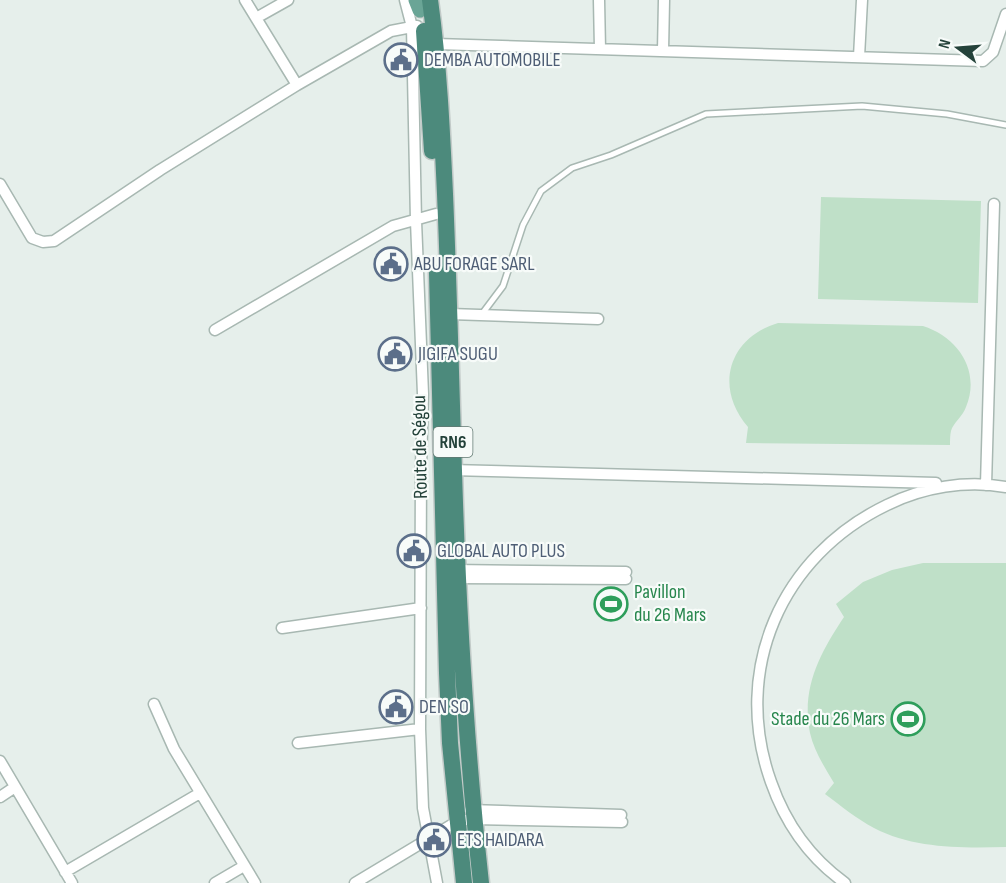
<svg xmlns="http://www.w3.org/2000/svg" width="1006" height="883" font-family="'Sofia Sans Condensed',sans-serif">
	<rect width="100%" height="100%" fill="#e6efeb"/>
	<path fill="#bfe0c8" d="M821,197L981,201L978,303L818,299Z
		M778,323L923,326C958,337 981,371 966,407C963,416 953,423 951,431C950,435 950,441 950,445L746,443L748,427C714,388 728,338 778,323Z
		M923,563H1006V847C963,848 914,849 874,828C857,819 841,806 825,794L834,783C825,768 814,751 810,733C801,688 820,653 844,617L836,604L863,582L892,570Z"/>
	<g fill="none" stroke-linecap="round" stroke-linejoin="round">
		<g stroke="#a8b8b2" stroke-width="8">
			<path id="service" d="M482,314L503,286L523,225L541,191L572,168L611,155L706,114L862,106L947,114L1006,125"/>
		</g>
		<g stroke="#a8b8b2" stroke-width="13">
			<path id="minor" d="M245,0L297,85
				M405,0L412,27L416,221L423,394L421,466L420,729L423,808L437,883
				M599,0L600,49
				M256,18L288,0
				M436,44L983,61L993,52L1006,14
				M663,51L664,0
				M859,57L862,0
				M0,184L32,238L43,242L54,241L160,170L297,85L391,31L417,26
				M450,314L598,319
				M215,330L393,226L436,214
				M451,470L936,483
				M986,485L994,204
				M452,570L626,572
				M452,578L626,579
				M282,628L421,608
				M154,704L174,749L255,883
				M298,743L420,729
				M0,761L72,883
				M0,797L15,787
				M470,810L621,815
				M65,872L200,793
				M215,883L244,866
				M355,883L458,821L474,819L622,822
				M845,883C810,858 785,822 771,782C731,670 781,556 887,505C923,487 966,480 1006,487"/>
		</g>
		<g stroke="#c2cac8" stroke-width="17">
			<path id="primary" d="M416,0L420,10"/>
		</g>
		<g stroke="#c2cac8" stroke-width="19">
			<path id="trunk" d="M430,0C439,65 442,129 445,194C449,287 451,379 454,471C458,609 466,746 481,883
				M424,31L432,151
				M437,273L447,673L450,743L464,883"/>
		</g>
		<use href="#service" stroke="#fff" stroke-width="5"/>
		<use href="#minor" stroke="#fff" stroke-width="10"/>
		<use href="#primary" stroke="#6aa596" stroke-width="15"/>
		<use href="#trunk" stroke="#4c8a7c" stroke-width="16"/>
	</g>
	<defs>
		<g id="civic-ring" transform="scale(1.725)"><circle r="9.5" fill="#f7fbf9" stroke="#5c6f8a" stroke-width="1.5"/><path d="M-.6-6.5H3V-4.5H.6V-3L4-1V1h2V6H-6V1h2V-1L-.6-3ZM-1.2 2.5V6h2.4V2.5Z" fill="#5c6f8a"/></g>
		<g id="stadium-ring" transform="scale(1.725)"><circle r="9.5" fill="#f7fbf9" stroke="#2e9e5b" stroke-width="1.5"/><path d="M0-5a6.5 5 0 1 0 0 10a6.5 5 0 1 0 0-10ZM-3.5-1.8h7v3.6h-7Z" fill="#2e9e5b"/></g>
	</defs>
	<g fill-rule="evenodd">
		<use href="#civic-ring" x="401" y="60"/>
		<use href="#civic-ring" x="391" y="264"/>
		<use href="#civic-ring" x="395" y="354"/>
		<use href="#civic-ring" x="414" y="551"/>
		<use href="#stadium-ring" x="611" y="604"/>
		<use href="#civic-ring" x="396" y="707"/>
		<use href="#stadium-ring" x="908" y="719"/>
		<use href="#civic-ring" x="434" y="840"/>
	</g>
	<g text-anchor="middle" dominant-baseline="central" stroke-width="4.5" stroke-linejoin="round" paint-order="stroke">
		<rect fill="#f7fbf9" stroke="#637a73" stroke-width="1.5" x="433.5" y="427" width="39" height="30" rx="4.5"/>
		<g font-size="18" font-weight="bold" fill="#24423a">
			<text x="453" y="442">RN6</text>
		</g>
		<g font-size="20" fill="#4e5e75" stroke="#f7fbf9" text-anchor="start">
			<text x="424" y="60">DEMBA AUTOMOBILE</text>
			<text x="414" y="264">ABU FORAGE SARL</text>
			<text x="418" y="354">JIGIFA SUGU</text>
			<text x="437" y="551">GLOBAL AUTO PLUS</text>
			<text x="419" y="707">DEN SO</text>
			<text x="457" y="840">ETS HAIDARA</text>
		</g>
		<g font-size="20" fill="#24423a" stroke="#f7fbf9">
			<text transform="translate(420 447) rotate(-91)">Route de Ségou</text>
		</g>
		<g font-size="20" fill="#27864d" stroke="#f7fbf9" text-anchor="start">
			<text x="634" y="592">Pavillon<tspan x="634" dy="23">du 26 Mars</tspan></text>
			<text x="885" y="719" text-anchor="end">Stade du 26 Mars</text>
		</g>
	</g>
	<g transform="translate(958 48) rotate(286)" stroke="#f7fbf9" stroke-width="4.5" paint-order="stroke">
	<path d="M0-4.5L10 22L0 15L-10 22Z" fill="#24423a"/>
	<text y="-9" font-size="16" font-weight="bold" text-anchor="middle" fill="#24423a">N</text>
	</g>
</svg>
